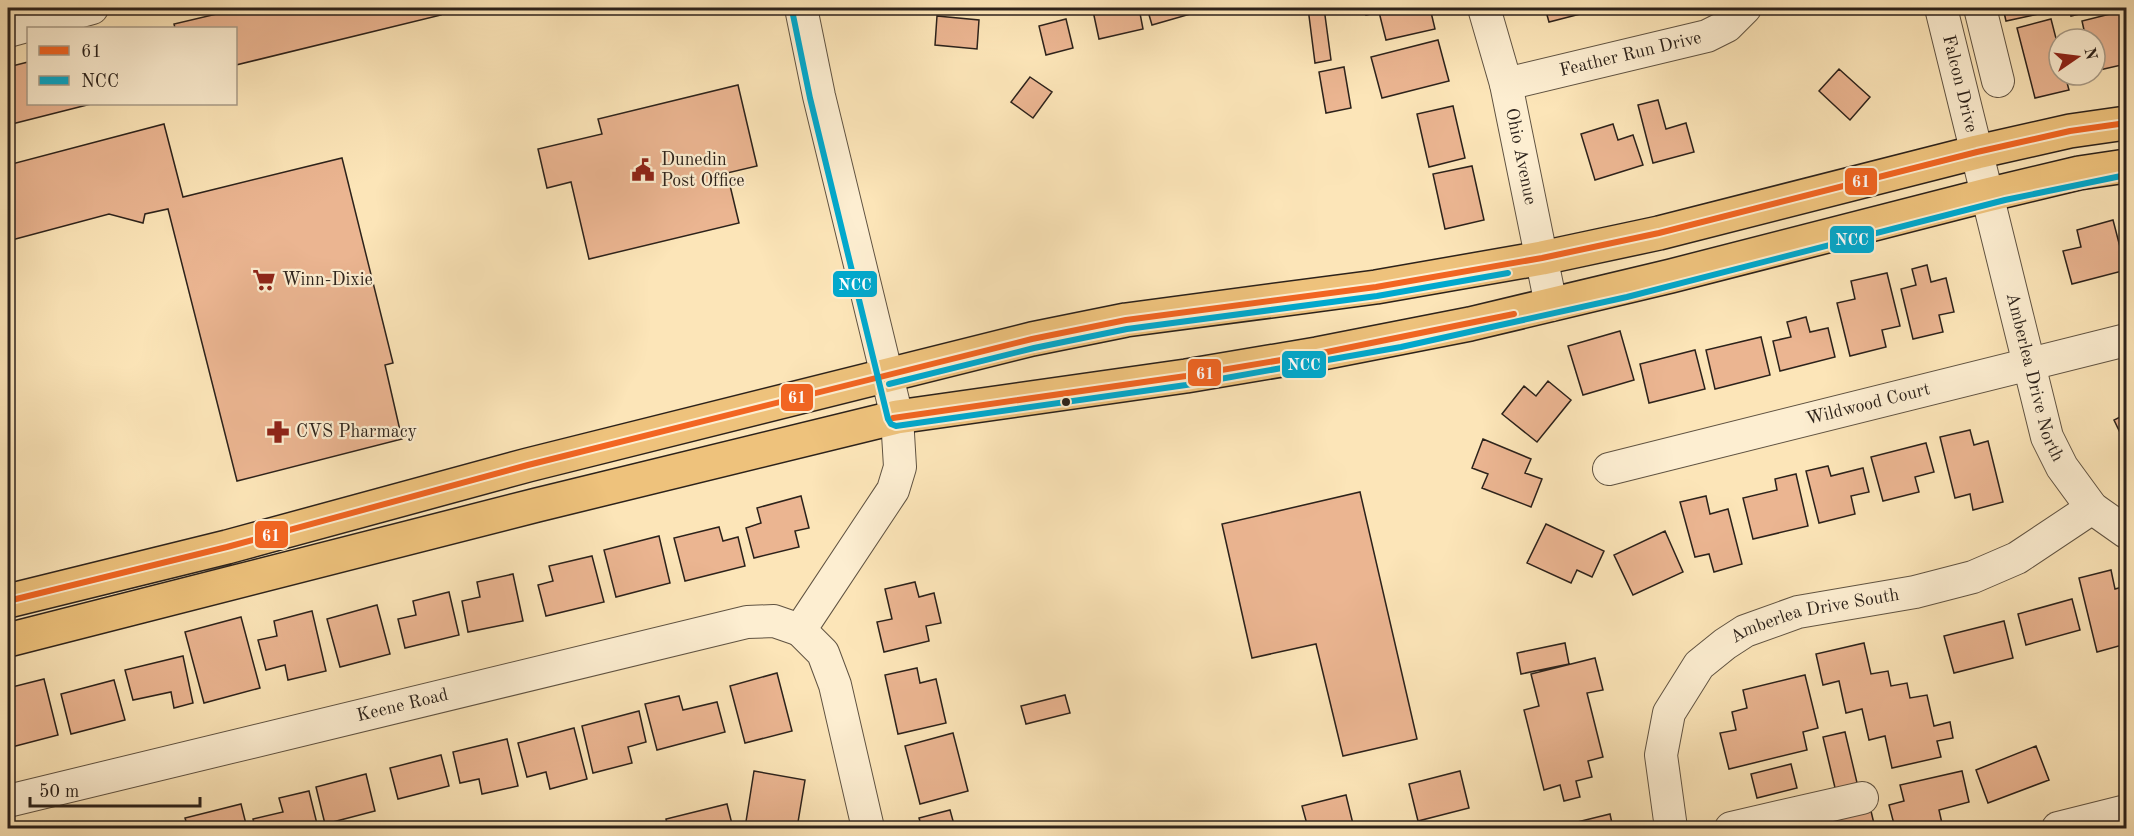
<svg xmlns="http://www.w3.org/2000/svg" width="2134" height="836" font-family="'Old Standard TT',serif">
	<rect width="100%" height="100%" fill="#fce5b8"/>
	<filter id="stains"><feTurbulence type="fractalNoise" baseFrequency=".00333" numOctaves="4"/><feColorMatrix values="0 0 0 0 .2 0 0 0 0 .09 0 0 0 0 .02 0 0 0 .5 -.17"/></filter>
	<radialGradient id="worn" r=".72"><stop offset=".6" stop-color="#630" stop-opacity="0"/><stop offset="1" stop-color="#630" stop-opacity=".3"/></radialGradient>
	<path fill="#ebb591" stroke="#2c221b" stroke-width="1.5" d="M8,8H35L8,14Z
		M242,8H439L441,15L236,65V28H175L174,24Z
		M1108,8H1139L1143,29L1099,39L1093,11Z
		M1147,8H1207L1208,9L1152,25Z
		M1308,8H1324L1331,60L1315,63Z
		M1364,8H1430L1435,29L1386,40L1379,12L1366,15Z
		M1545,8H1600V9L1549,22Z
		M2003,8H2042L2043,13L2006,21Z
		M2069,8H2104L2071,16Z
		M2126,10V64L2095,71V39H2086L2082,21Z
		M937,16L979,20L977,49L935,45Z
		M1066,19L1073,48L1046,55L1039,26Z
		M2051,19L2059,50V75H2065L2069,90L2035,98L2017,28Z
		M1438,40L1449,81L1382,98L1371,57Z
		M28,62V104H91L8,125V67Z
		M1344,67L1351,108L1326,113L1319,72Z
		M1839,69L1870,97L1850,120L1819,91Z
		M1030,77L1052,92L1033,118L1011,102Z
		M738,85L757,166L727,173L739,223L589,259L571,182L547,188L538,149L602,134L598,119Z
		M1658,100L1666,129L1686,123L1694,152L1653,163L1638,105Z
		M1453,106L1465,158L1429,167L1417,114Z
		M164,124L183,197L342,158L393,363L385,365L402,439L237,481L168,209L145,214L143,223L109,214L8,241V165Z
		M1613,124L1618,140L1633,135L1643,165L1595,180L1581,134Z
		M1472,166L1484,220L1445,229L1433,174Z
		M2113,220L2126,270L2072,284L2063,251L2081,247L2077,230Z
		M1927,265L1931,282L1946,278L1954,312L1939,315L1943,332L1913,339L1901,289L1916,285L1912,269Z
		M1887,273L1900,326L1882,330L1886,347L1850,356L1837,303L1855,299L1851,281Z
		M1806,317L1810,332L1828,328L1835,357L1780,371L1773,341L1791,337L1787,322Z
		M1620,331L1634,380L1583,395L1568,346Z
		M1761,337L1770,375L1715,389L1706,350Z
		M1695,350L1705,389L1649,403L1640,364Z
		M1548,381L1571,400L1537,442L1502,414L1524,386L1536,396Z
		M2126,414V445L2114,420Z
		M1970,430L1974,445L1988,441L2003,502L1973,510L1970,494L1955,498L1940,437Z
		M1483,439L1531,459L1525,473L1542,479L1531,507L1482,488L1488,474L1472,468Z
		M1926,443L1934,472L1915,477L1919,492L1883,501L1871,457Z
		M1828,466L1831,476L1863,468L1869,492L1851,496L1855,514L1819,523L1806,471Z
		M1796,474L1808,526L1753,539L1743,498L1777,490L1775,479Z
		M1360,492L1417,739L1343,756L1316,644L1252,658L1222,524Z
		M801,496L809,528L795,531L799,547L754,558L746,528L761,523L757,508Z
		M1706,496L1710,514L1728,509L1742,564L1714,572L1709,554L1695,557L1680,502Z
		M1546,524L1604,551L1592,577L1577,570L1571,583L1527,563Z
		M719,527L723,541L738,537L745,566L685,581L674,538Z
		M1665,531L1683,572L1633,595L1614,555Z
		M659,536L670,583L616,597L604,550Z
		M592,556L604,602L546,616L538,585L553,581L549,566Z
		M2111,570L2115,589L2126,586V644L2097,652L2079,578Z
		M513,574L523,621L468,632L462,601L480,597L477,582Z
		M915,582L919,597L934,593L941,623L926,626L929,641L884,652L877,622L892,619L885,589Z
		M449,592L459,635L405,648L398,619L416,615L413,601Z
		M2072,599L2080,630L2026,645L2018,614Z
		M377,605L390,654L340,667L327,619Z
		M312,611L326,671L288,680L285,665L266,670L258,640L277,636L274,621Z
		M241,617L260,688L204,703L185,632Z
		M2004,621L2013,658L1954,673L1944,636Z
		M1565,643L1569,664L1521,674L1517,653Z
		M1864,643L1871,674L1888,671L1891,686L1907,683L1910,698L1927,695L1934,726L1950,722L1953,738L1937,741L1941,757L1892,768L1885,736L1869,740L1862,709L1846,713L1839,681L1823,685L1816,654Z
		M183,656L193,703L174,708L171,692L133,700L125,670Z
		M1595,658L1603,690L1587,693L1603,757L1588,761L1592,777L1576,781L1580,797L1564,801L1560,785L1544,790L1524,710L1539,706L1531,674Z
		M917,668L920,683L936,679L946,723L898,734L885,675Z
		M777,673L792,731L745,743L730,686Z
		M1805,675L1818,728L1803,732L1807,750L1729,769L1720,733L1736,730L1732,712L1747,708L1743,690Z
		M44,679L58,735L8,748V688Z
		M114,680L125,720L71,734L61,694Z
		M1065,695L1070,713L1026,724L1021,706Z
		M679,696L683,710L717,702L725,732L657,750L645,704Z
		M639,711L646,742L628,747L632,763L593,773L582,726Z
		M574,728L587,779L550,789L546,772L527,777L518,743Z
		M1845,732L1858,787L1836,792L1823,737Z
		M953,733L968,791L920,804L905,746Z
		M507,739L518,786L482,794L479,779L460,783L453,752Z
		M2036,746L2049,780L1988,803L1976,770Z
		M441,755L449,786L398,799L390,768Z
		M1791,764L1797,788L1757,798L1751,774Z
		M754,771L805,780L797,828H745Z
		M1460,771L1469,808L1418,821L1409,784Z
		M1962,771L1969,802L1939,810L1943,828H1895L1889,805L1904,801L1900,785Z
		M366,774L375,811L325,824L316,787Z
		M309,791L318,828H255L253,819L283,812L279,798Z
		M1346,795L1354,828H1308L1302,806Z
		M241,804L247,828H188L185,818Z
		M727,804L733,828H668L666,819Z
		M950,810L955,828H922L919,818Z
		M1871,811L1875,828H1821L1820,823Z
		M1610,814L1613,828H1578L1577,822Z
		M174,822L176,828H150Z"/>
	<g fill="none" stroke-linecap="round" stroke-linejoin="round">
		<g stroke="#605342" stroke-width="34">
			<g id="minor">
				<path d="M801,8L819,96L897,417L900,467L893,490L800,630L823,653L835,685L868,828"/>
				<path id="s1" d="M1484,8L1506,84L1551,305"/>
				<path id="s2" d="M1941,8L2047,437L2062,467L2092,508L2126,532"/>
				<path d="M1980,8L1998,81"/>
				<path d="M8,31L92,8"/>
				<path id="s3" d="M1506,84L1707,36L1727,26L1745,8"/>
				<path id="s4" d="M1609,469L2126,340"/>
				<path id="s5" d="M8,801L747,622L774,621L800,630"/>
				<path id="s6" d="M1671,828L1661,755L1669,713L1699,665L1725,644L1745,631L1798,612L1915,592L1973,577L2017,558L2092,508"/>
				<path d="M1731,828L1862,798"/>
				<path d="M2058,828L2126,811"/>
			</g>
		</g>
		<g stroke="#2c221b" stroke-width="36">
			<path id="major" d="M8,601L227,547L528,465L1032,339L1126,320L1376,287L1542,258L1659,233L1977,152L2070,131L2126,123
				M8,640L537,505L897,417L1186,376L1317,354L1470,324L1671,276L1987,195L2079,173L2126,166"/>
		</g>
		<use href="#minor" stroke="#fdeed1" stroke-width="32"/>
		<use href="#major" stroke="#eec27c" stroke-width="33"/>
		<g stroke="#fdeed1" stroke-width="10">
			<path id="bus-1" d="M893,418L1186,376L1317,354L1514,314
				M8,601L227,547L528,465L1032,339L1126,320L1376,287L1542,258L1659,233L1977,152L2070,131L2126,123"/>
		</g>
		<g stroke="#fdeed1" stroke-width="10">
			<path id="bus-2" d="M792,10L810,98L888,419L891,424L896,426L1186,385L1401,347L1627,297L2005,200L2126,175
				M889,384L1034,348L1127,329L1377,296L1508,273"/>
		</g>
		<use href="#bus-1" stroke="#f26522" stroke-width="6"/>
		<use href="#bus-2" stroke="#00a9ce" stroke-width="6"/>
	</g>
	<defs>
		<g id="civic-bare" transform="scale(1.8)"><path d="M-.6-6.5H3V-4.5H.6V-3L4-1V1h2V6H-6V1h2V-1L-.6-3ZM-1.2 2.5V6h2.4V2.5Z" fill="#8f2418" stroke="#fdeed1" stroke-width="2.5" paint-order="stroke"/></g>
		<g id="supermarket-bare" transform="scale(1.8)"><path d="M-6-5.5h2.5l.6 2H6L4.5 2H-2.5L-4.4-4H-6ZM-1.5 3.2a1.3 1.3 0 1 0 .1 0ZM3 3.2a1.3 1.3 0 1 0 .1 0Z" fill="#8f2418" stroke="#fdeed1" stroke-width="2.5" paint-order="stroke"/></g>
		<g id="pharmacy-bare" transform="scale(1.8)"><path d="M-2-6h4v4h4v4h-4v4h-4v-4h-4v-4h4Z" fill="#8f2418" stroke="#fdeed1" stroke-width="2.5" paint-order="stroke"/></g>
	</defs>
	<g fill-rule="evenodd">
		<use href="#civic-bare" x="643" y="170"/>
		<use href="#supermarket-bare" x="264" y="280"/>
		<use href="#pharmacy-bare" x="278" y="432"/>
	</g>
	<circle fill="#2c221b" stroke="#fdeed1" stroke-width="2" cx="1066" cy="402" r="5"/>
	<g text-anchor="middle" dominant-baseline="central" stroke-width="4.5" stroke-linejoin="round" paint-order="stroke">
		<g font-size="18" fill="#2c221b" stroke="#fdeed1">
			<text stroke="none"><textPath href="#s3" startOffset="128">Feather Run Drive</textPath></text>
			<text stroke="none"><textPath href="#s2" startOffset="78">Falcon Drive</textPath></text>
			<text stroke="none"><textPath href="#s1" startOffset="153">Ohio Avenue</textPath></text>
			<text stroke="none"><textPath href="#s2" startOffset="381">Amberlea Drive North</textPath></text>
			<text stroke="none"><textPath href="#s4" startOffset="267">Wildwood Court</textPath></text>
			<text stroke="none"><textPath href="#s6" startOffset="302">Amberlea Drive South</textPath></text>
			<text stroke="none"><textPath href="#s5" startOffset="406">Keene Road</textPath></text>
		</g>
		<g font-size="18" fill="#2c221b" stroke="#fdeed1" text-anchor="start">
			<text x="661" y="160">Dunedin<tspan x="661" dy="21">Post Office</tspan></text>
			<text x="282" y="280">Winn-Dixie</text>
			<text x="296" y="432">CVS Pharmacy</text>
		</g>
	</g>
	<g stroke="#fdeed1" stroke-width="2">
		<rect x="1844" y="167" width="34" height="29" rx="6" fill="#f26522"/>
		<rect x="1829" y="225" width="46" height="29" rx="6" fill="#00a9ce"/>
		<rect x="832" y="270" width="46" height="28" rx="6" fill="#00a9ce"/>
		<rect x="1281" y="350" width="46" height="29" rx="6" fill="#00a9ce"/>
		<rect x="1187" y="358" width="35" height="29" rx="6" fill="#f26522"/>
		<rect x="780" y="383" width="34" height="29" rx="6" fill="#f26522"/>
		<rect x="254" y="520" width="35" height="29" rx="6" fill="#f26522"/>
	</g>
	<g font-size="16" text-anchor="middle" font-weight="bold" fill="#fff">
		<text x="1861" y="187">61</text>
		<text x="1852" y="245">NCC</text>
		<text x="855" y="290">NCC</text>
		<text x="1304" y="370">NCC</text>
		<text x="1205" y="379">61</text>
		<text x="797" y="403">61</text>
		<text x="271" y="541">61</text>
	</g>
	<rect width="2134" height="836" fill="none" stroke="#fce5b8" stroke-width="30"/>
	<rect x="9" y="9" width="2116" height="818" fill="none" stroke="#2c221b" stroke-width="3"/>
	<rect x="15" y="15" width="2104" height="806" fill="none" stroke="#2c221b" stroke-width="1.5"/>
	<rect x="27" y="27" width="210" height="78" fill="#fdeed1" stroke="#a99c88" stroke-width="1.5"/>
	<rect x="39" y="46" width="30" height="9" fill="#f26522" stroke="#a99c88" stroke-width="1.5"/>
	<text x="81" y="57" font-size="18" fill="#2c221b">61</text>
	<rect x="39" y="76" width="30" height="9" fill="#00a9ce" stroke="#a99c88" stroke-width="1.5"/>
	<text x="81" y="87" font-size="18" fill="#2c221b">NCC</text>
	<g transform="translate(2077 57) rotate(76)"><circle r="28" fill="#fdeed1" stroke="#a99c88" stroke-width="1.5"/>
	<path d="M0-4.5L10 22L0 15L-10 22Z" fill="#8f2418"/>
	<text y="-9" font-size="16" font-weight="bold" text-anchor="middle" fill="#2c221b">N</text>
	</g>
	<path d="M30 797v9h170v-9" fill="none" stroke="#2c221b" stroke-width="3"/>
	<text x="39" y="797" font-size="18" fill="#2c221b" stroke="#fdeed1" stroke-width="4.5" paint-order="stroke">50 m</text>
	<rect width="100%" height="100%" filter="url(#stains)"/>
	<rect width="100%" height="100%" fill="url(#worn)"/>
</svg>
